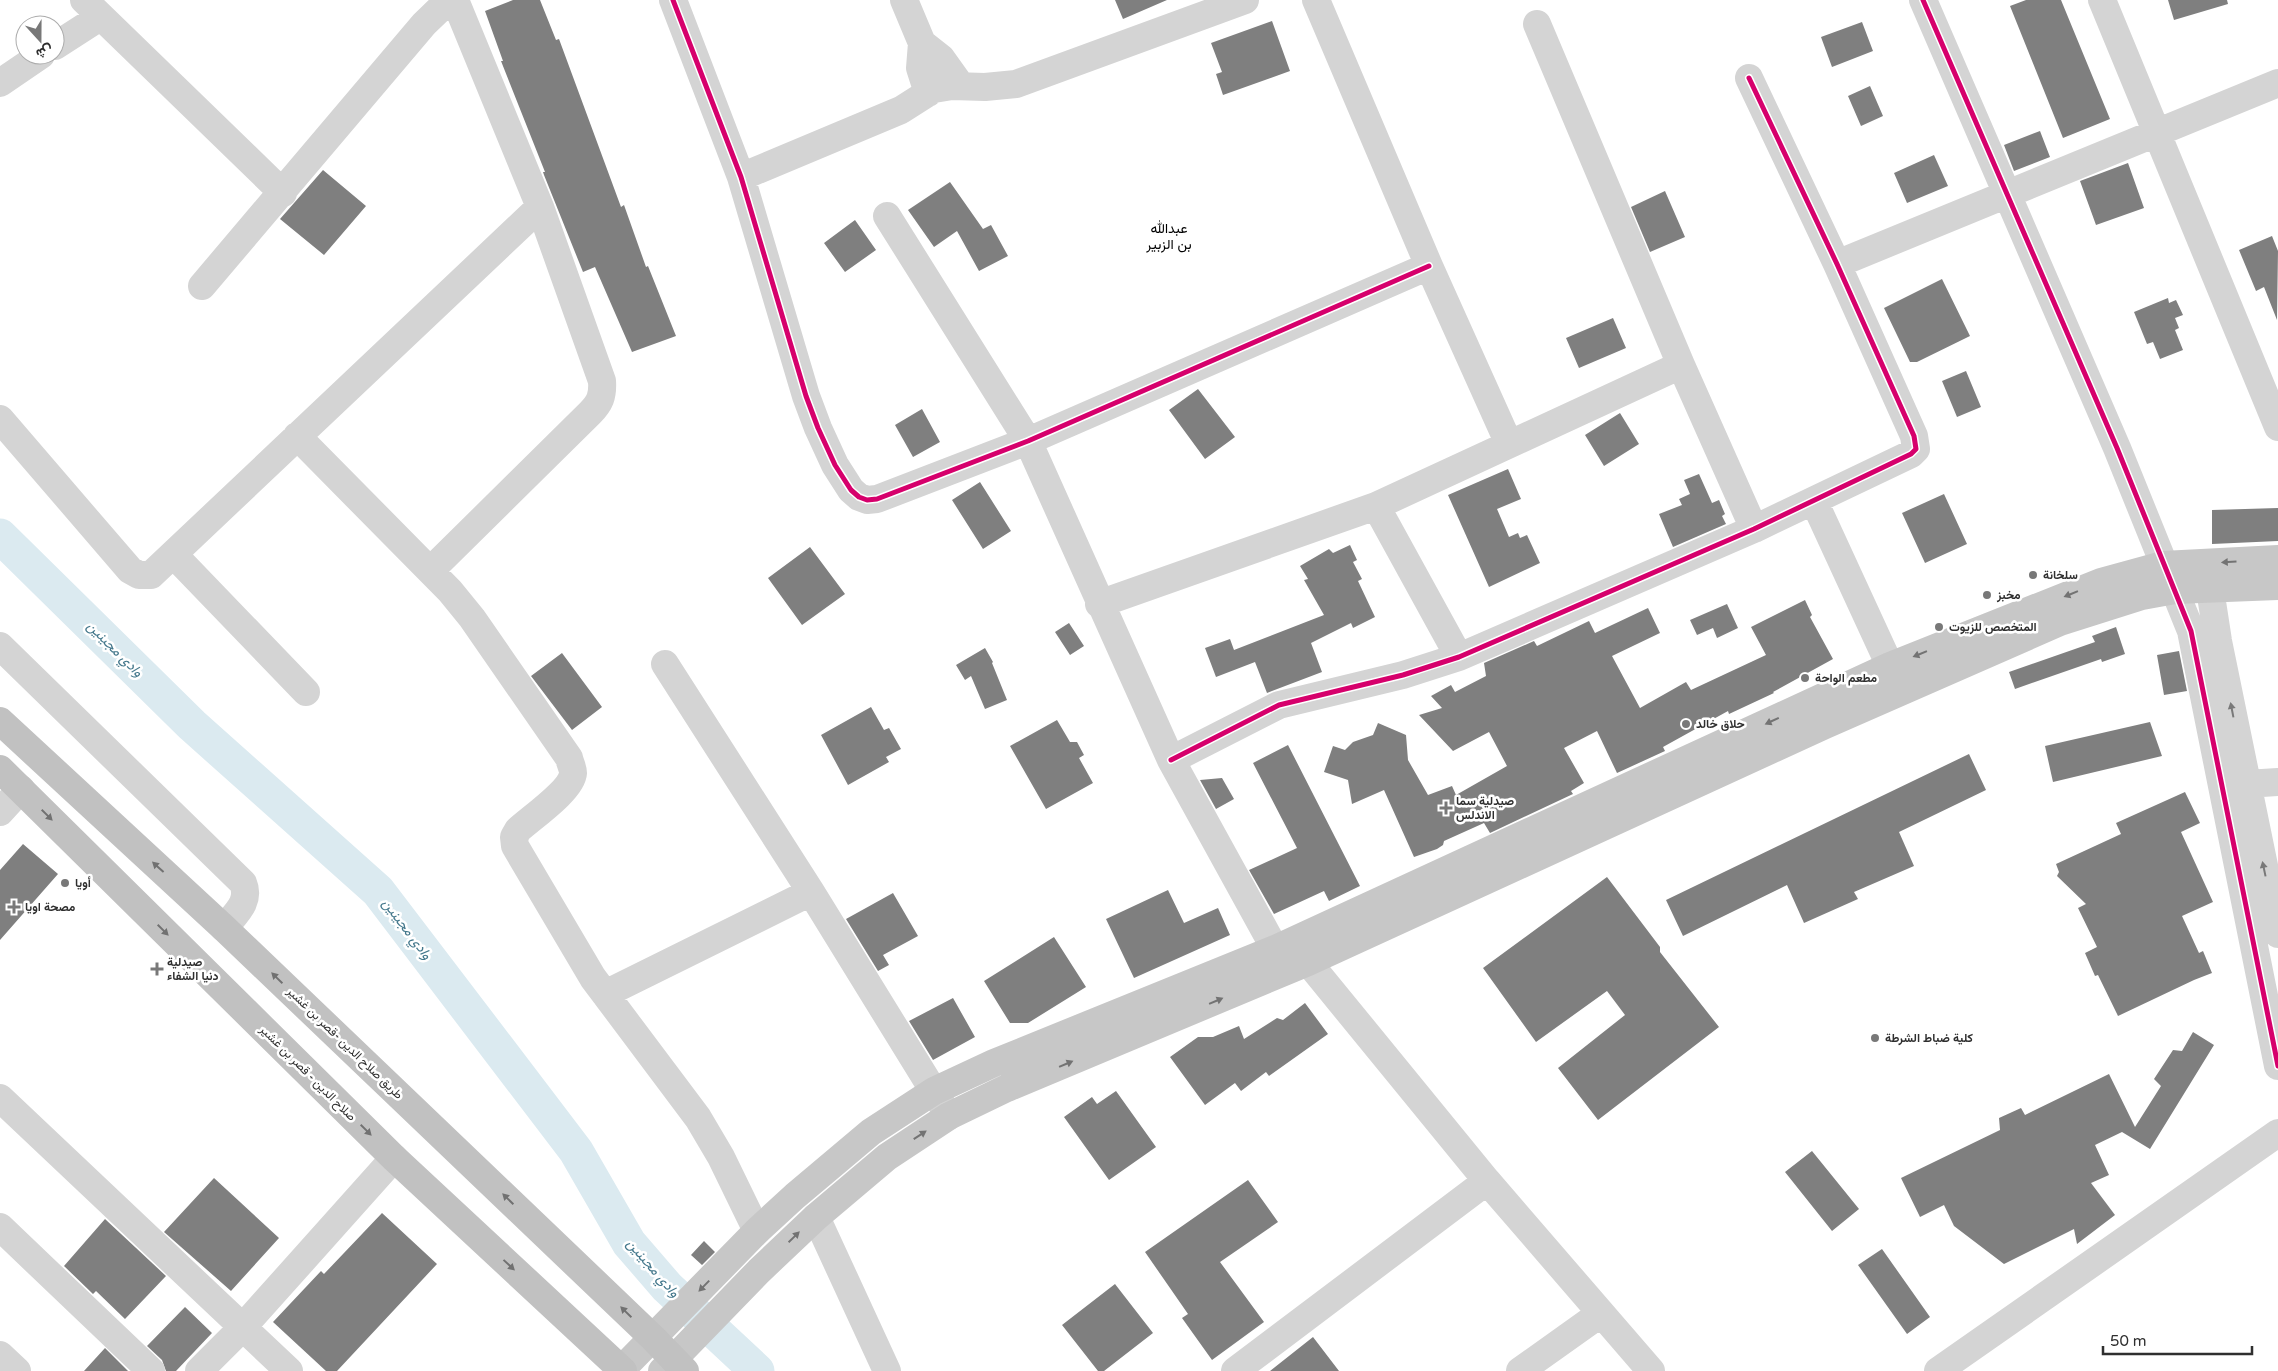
<svg xmlns="http://www.w3.org/2000/svg" width="2278" height="1371" font-family="'Varela Round',Vazirmatn,sans-serif">
	<rect width="100%" height="100%" fill="#fff"/>
	<g fill="none" stroke-linecap="round" stroke-linejoin="round">
		<path stroke="#dbeaf0" stroke-width="35" d="M0,536L192,725L378,891L576,1151L629,1243L667,1287L757,1371"/>
	</g>
	<path fill="#7f7f7f" d="M513,0H540L556,40L559,39L621,207L624,205L646,267L648,266L676,336L632,352L595,267L583,272L544,175L543,172H545L501,61H503L485,11Z
		M1115,0H1167L1123,19Z
		M2026,0H2061L2110,119L2063,138L2010,6Z
		M2168,0H2227L2228,4L2174,20Z
		M1272,21L1290,71L1223,95L1216,74L1222,72L1211,43Z
		M1862,22L1873,51L1832,67L1821,37Z
		M1870,86L1883,116L1861,126L1848,96Z
		M2040,131L2050,157L2014,171L2004,145Z
		M1934,155L1948,186L1907,203L1894,173Z
		M2128,163L2144,208L2096,225L2080,181Z
		M323,170L366,206L324,255L280,219Z
		M950,182L983,229L991,225L1008,256L979,271L957,231L934,247L908,210Z
		M1665,191L1685,237L1650,252L1631,207Z
		M855,220L876,250L845,272L824,243Z
		M2272,236L2278,251L2277,320L2264,287L2256,291L2239,250Z
		M1942,279L1970,336L1917,362H1910L1884,308Z
		M2168,298L2169,303L2176,300L2183,315L2175,318L2179,328L2175,330L2183,350L2160,359L2153,342L2147,344L2134,312Z
		M1613,318L1626,348L1579,368L1566,338Z
		M1966,371L1981,407L1957,417L1942,381Z
		M1198,389L1235,437L1205,459L1169,410Z
		M922,409L940,442L913,457L895,425Z
		M1620,413L1639,444L1604,466L1585,435Z
		M1508,469L1521,499L1497,509L1509,537L1518,533L1520,538L1527,535L1540,563L1489,587L1448,495Z
		M1699,474L1712,503L1719,500L1725,514L1722,516L1726,524L1673,547L1659,514L1682,505L1679,499L1690,494L1684,480Z
		M980,482L1011,531L983,549L952,500Z
		M1944,494L1967,544L1925,563L1902,513Z
		M2278,508V541L2212,544V510Z
		M1350,545L1357,560L1353,562L1362,579L1358,581L1375,617L1353,628L1351,623L1311,643L1322,672L1267,693L1255,662L1216,677L1205,648L1230,639L1234,650L1324,615L1304,580L1308,579L1300,566L1329,549L1333,553Z
		M810,547L845,594L802,625L768,578Z
		M1805,600L1812,615L1810,617L1833,659L1773,692L1774,693L1729,714L1728,711L1663,747L1665,751L1617,773L1597,731L1564,748L1584,783L1571,791L1573,794L1490,833L1484,823L1444,841L1443,845L1437,849L1414,857L1384,790L1352,804L1348,780L1324,772L1333,746L1345,750L1353,742L1373,735L1378,723L1406,735L1408,760L1428,795L1452,786L1456,795L1507,766L1489,732L1453,751L1419,715L1442,708L1431,696L1451,685L1455,692L1486,676L1484,663L1534,641L1537,646L1589,621L1595,633L1648,608L1660,633L1612,656L1640,708L1686,682L1691,690L1766,655L1751,627Z
		M1727,604L1738,628L1717,638L1713,628L1697,635L1690,620Z
		M1069,623L1084,646L1070,655L1055,632Z
		M2116,627L2125,654L2102,662L2101,659L2015,689L2009,672L2095,642L2092,636Z
		M985,648L993,662L992,663L1007,700L985,709L971,676L965,680L956,665Z
		M2179,651L2187,691L2164,695L2157,655Z
		M562,653L602,707L572,730L531,676Z
		M871,707L884,730L889,728L901,749L886,757L889,762L848,785L821,735Z
		M1057,720L1070,742H1077L1084,755L1079,758L1093,783L1046,809L1010,746Z
		M2150,722L2162,756L2053,782L2045,746Z
		M1288,745L1360,886L1329,901L1324,891L1274,914L1249,870L1297,848L1253,763Z
		M1969,754L1986,790L1899,832L1914,866L1854,892L1858,899L1804,923L1787,885L1683,936L1666,900Z
		M1222,778L1234,799L1216,809L1200,780Z
		M2185,792L2200,823L2181,832L2213,902L2182,916L2199,953L2203,951L2212,973L2194,980L2118,1016L2098,975L2095,976L2085,953L2097,947L2078,908L2086,904L2057,876L2059,872L2056,864L2121,834L2116,823Z
		M23,844L58,874L0,940V870Z
		M1607,877L1660,947V952L1719,1027L1598,1120L1558,1068L1625,1015L1607,991L1536,1042L1483,968Z
		M1168,890L1184,923L1218,908L1230,935L1134,978L1106,919Z
		M893,893L918,936L883,955L889,965L878,971L846,919Z
		M1054,937L1086,987L1028,1023H1010L984,981Z
		M953,998L975,1037L933,1060L909,1021Z
		M1305,1003L1328,1034L1269,1076L1266,1072L1241,1091L1235,1083L1205,1105L1170,1057L1198,1037H1213L1239,1026L1244,1039L1277,1018L1283,1020Z
		M2193,1032L2214,1045L2150,1149L2122,1132L2095,1145L2109,1175L2091,1183L2115,1215L2077,1244L2074,1229L2004,1264L1954,1226L1944,1205L1920,1217L1901,1178L2000,1130L1999,1118L2021,1108L2025,1115L2109,1074L2135,1127L2161,1086L2154,1079L2173,1050L2182,1051Z
		M1116,1091L1156,1147L1109,1180L1064,1117L1092,1097L1097,1104Z
		M1812,1151L1859,1209L1832,1231L1785,1172Z
		M214,1178L279,1238L231,1291L164,1232Z
		M1248,1180L1278,1222L1220,1262L1264,1322L1212,1360L1182,1318L1188,1314L1145,1252Z
		M382,1213L437,1264L337,1371H326L273,1322L321,1271L324,1274Z
		M105,1219L166,1276L125,1319L96,1291L93,1294L64,1266Z
		M704,1241L715,1252L702,1265L691,1255Z
		M1882,1249L1930,1317L1907,1334L1858,1265Z
		M1115,1284L1153,1333L1104,1371H1098L1062,1325Z
		M185,1307L212,1333L176,1371H166L162,1360L147,1346Z
		M1313,1337L1339,1371H1270Z
		M105,1348L128,1371H84Z"/>
	<g fill="none" stroke-linecap="round" stroke-linejoin="round">
		<path stroke="#d4d4d4" stroke-width="28" d="M84,0L283,193
			M673,0L741,177L806,396L818,428L835,465L851,490L859,497L867,500L877,499L1028,441L1429,266
			M904,0L922,43L920,68L928,93
			M1316,0L1429,266L1509,444
			M1923,0L2117,448L2191,631L2278,1066
			M2102,0L2278,427
			M1537,24L1681,365L1754,529
			M922,43L941,58L961,86
			M55,46L100,17
			M0,83L41,55
			M741,177L901,110L934,89L952,86L985,87L1016,84L1245,0
			M887,216L1028,441L1171,760L1275,949
			M1837,264L2278,83
			M202,286L424,24L449,0
			M0,419L130,570L139,575H151L540,207
			M297,436L450,591L472,618L569,758C570,763 573,768 573,773C572,790 531,818 518,830L514,837L515,846L593,978L698,1118L721,1157L757,1231
			M1814,501L1890,666
			M1376,506L1459,657
			M174,555L306,692
			M431,570L590,413C600,403 603,396 602,381L540,207L455,0
			M2210,589L2218,641L2278,934
			M1099,604L1376,506L1681,365
			M0,646L243,883C251,902 235,914 224,928
			M665,664L811,892L949,1116
			M1171,760L1279,705L1403,675L1459,657L1754,529L1911,454L1916,449L1914,436L1837,264L1749,78
			M2230,785L2278,782
			M0,812L21,789
			M1308,962L1487,1181L1651,1371
			M605,994L811,892
			M0,1098L289,1371
			M816,1217L887,1371
			M0,1227L151,1371
			M0,1355L17,1371
			M199,1371L242,1328L394,1158
			M1235,1371L1487,1181
			M1520,1371L1600,1314
			M1938,1371L2278,1133"/>
		<path stroke="#c7c7c7" stroke-width="28" d="M621,1370L757,1231L795,1196L871,1132L934,1091L994,1063L1275,949L1890,666L2101,582L2163,565L2278,559
			M662,1371L759,1271L816,1217L887,1157L949,1116L1007,1088L1308,962L1825,725L2060,622L2142,596L2175,590L2278,586"/>
		<path stroke="#c1c1c1" stroke-width="28" d="M0,721L224,928L653,1338L685,1371
			M0,769L394,1158L623,1371"/>
		<g stroke="#fff" stroke-width="8">
			<path id="cycleway" d="M673,0L741,177L806,396L818,428L835,465L851,490L859,497L867,500L877,499L1028,441L1429,266
				M1923,0L2117,448L2191,631L2278,1066
				M1171,760L1279,705L1403,675L1459,657L1754,529L1911,454L1916,449L1914,436L1837,264L1749,78"/>
		</g>
		<use href="#cycleway" stroke="#d6006c" stroke-width="5"/>
	</g>
	<defs><path id="oneway-solid" d="M-6-.8H1V-3.2L6.5 0L1 3.2V.8H-6Z" transform="scale(1.25)"/></defs>
	<g fill="#737373">
		<use href="#oneway-solid" transform="translate(2229 562) rotate(177)"/>
		<use href="#oneway-solid" transform="translate(2071 594) rotate(158)"/>
		<use href="#oneway-solid" transform="translate(1920 654) rotate(158)"/>
		<use href="#oneway-solid" transform="translate(1772 721) rotate(155)"/>
		<use href="#oneway-solid" transform="translate(1216 1001) rotate(-23)"/>
		<use href="#oneway-solid" transform="translate(1066 1064) rotate(-23)"/>
		<use href="#oneway-solid" transform="translate(920 1135) rotate(-33)"/>
		<use href="#oneway-solid" transform="translate(794 1237) rotate(-44)"/>
		<use href="#oneway-solid" transform="translate(704 1286) rotate(134)"/>
	</g>
	<g fill="#797979">
		<use href="#oneway-solid" transform="translate(2232 710) rotate(-101)"/>
		<use href="#oneway-solid" transform="translate(2264 869) rotate(-102)"/>
	</g>
	<g fill="#717171">
		<use href="#oneway-solid" transform="translate(47 815) rotate(45)"/>
		<use href="#oneway-solid" transform="translate(158 867) rotate(-138)"/>
		<use href="#oneway-solid" transform="translate(163 930) rotate(45)"/>
		<use href="#oneway-solid" transform="translate(277 978) rotate(-136)"/>
		<use href="#oneway-solid" transform="translate(366 1130) rotate(45)"/>
		<use href="#oneway-solid" transform="translate(508 1199) rotate(-136)"/>
		<use href="#oneway-solid" transform="translate(509 1265) rotate(43)"/>
		<use href="#oneway-solid" transform="translate(626 1312) rotate(-136)"/>
	</g>
	<g fill="#787878" stroke="#fff" stroke-width="2">
		<circle cx="2033" cy="575" r="5"/>
		<circle cx="1987" cy="595" r="5"/>
		<circle cx="1939" cy="627" r="5"/>
		<circle cx="1805" cy="678" r="5"/>
		<circle cx="1686" cy="724" r="5"/>
		<path d="M1443.5 800.5h5v5h5v5h-5v5h-5v-5h-5v-5h5z"/>
		<circle cx="65" cy="883" r="5"/>
		<path d="M11.5 899.5h5v5h5v5h-5v5h-5v-5h-5v-5h5z"/>
		<path d="M154.5 961.5h5v5h5v5h-5v5h-5v-5h-5v-5h5z"/>
		<circle cx="1875" cy="1038" r="5"/>
	</g>
	<g text-anchor="middle" dominant-baseline="central" stroke-width="5" stroke-linejoin="round" paint-order="stroke">
		<g font-size="12" font-weight="bold" fill="#2f2f2f" stroke="#fff" text-anchor="start">
			<text x="2043" y="575">سلخانة</text>
			<text x="1997" y="595">مخبز</text>
			<text x="1949" y="627">المتخصص للزيوت</text>
			<text x="1815" y="678">مطعم الواحة</text>
			<text x="1696" y="724">حلاق خالد</text>
			<text x="1456" y="801">صيدلية سما<tspan x="1456" dy="14">الاندلس</tspan></text>
			<text x="75" y="883">أويا</text>
			<text x="25" y="907">مصحة اويا</text>
			<text x="167" y="962">صيدلية<tspan x="167" dy="14">دنيا الشفاء</tspan></text>
			<text x="1885" y="1038">كلية ضباط الشرطة</text>
		</g>
		<g font-size="12" fill="#2f2f2f" stroke="#fff">
			<text transform="translate(345 1043) rotate(44)">طريق صلاح الدين -قصر بن غشير</text>
			<text transform="translate(308 1073) rotate(45)">صلاح الدين - قصر بن غشير</text>
		</g>
		<g font-size="14" fill="#000" stroke="#fff">
			<text x="1169" y="228">عبدالله<tspan x="1169" dy="16">بن الزبير</tspan></text>
		</g>
		<g font-size="14" font-style="italic" fill="#43778b" stroke="#fff">
			<text transform="translate(115 649) rotate(45)">وادي مجينين</text>
			<text transform="translate(407 929) rotate(53)">وادي مجينين</text>
			<text transform="translate(653 1268) rotate(49)">وادي مجينين</text>
		</g>
	</g>
	<g transform="translate(40 40) rotate(159)"><circle r="24" fill="#ffffff" stroke="#acacac"/>
	<path d="M0-4L9 19L0 12L-9 19Z" fill="#787878"/>
	<text y="-8" font-size="14" font-weight="bold" text-anchor="middle" fill="#2f2f2f">ش</text>
	</g>
	<path d="M2103 1346v8h149v-8" fill="none" stroke="#2f2f2f" stroke-width="2.5"/>
	<text x="2110" y="1346" font-size="15" fill="#2f2f2f" stroke="#ffffff" stroke-width="4" paint-order="stroke">50 m</text>
</svg>
